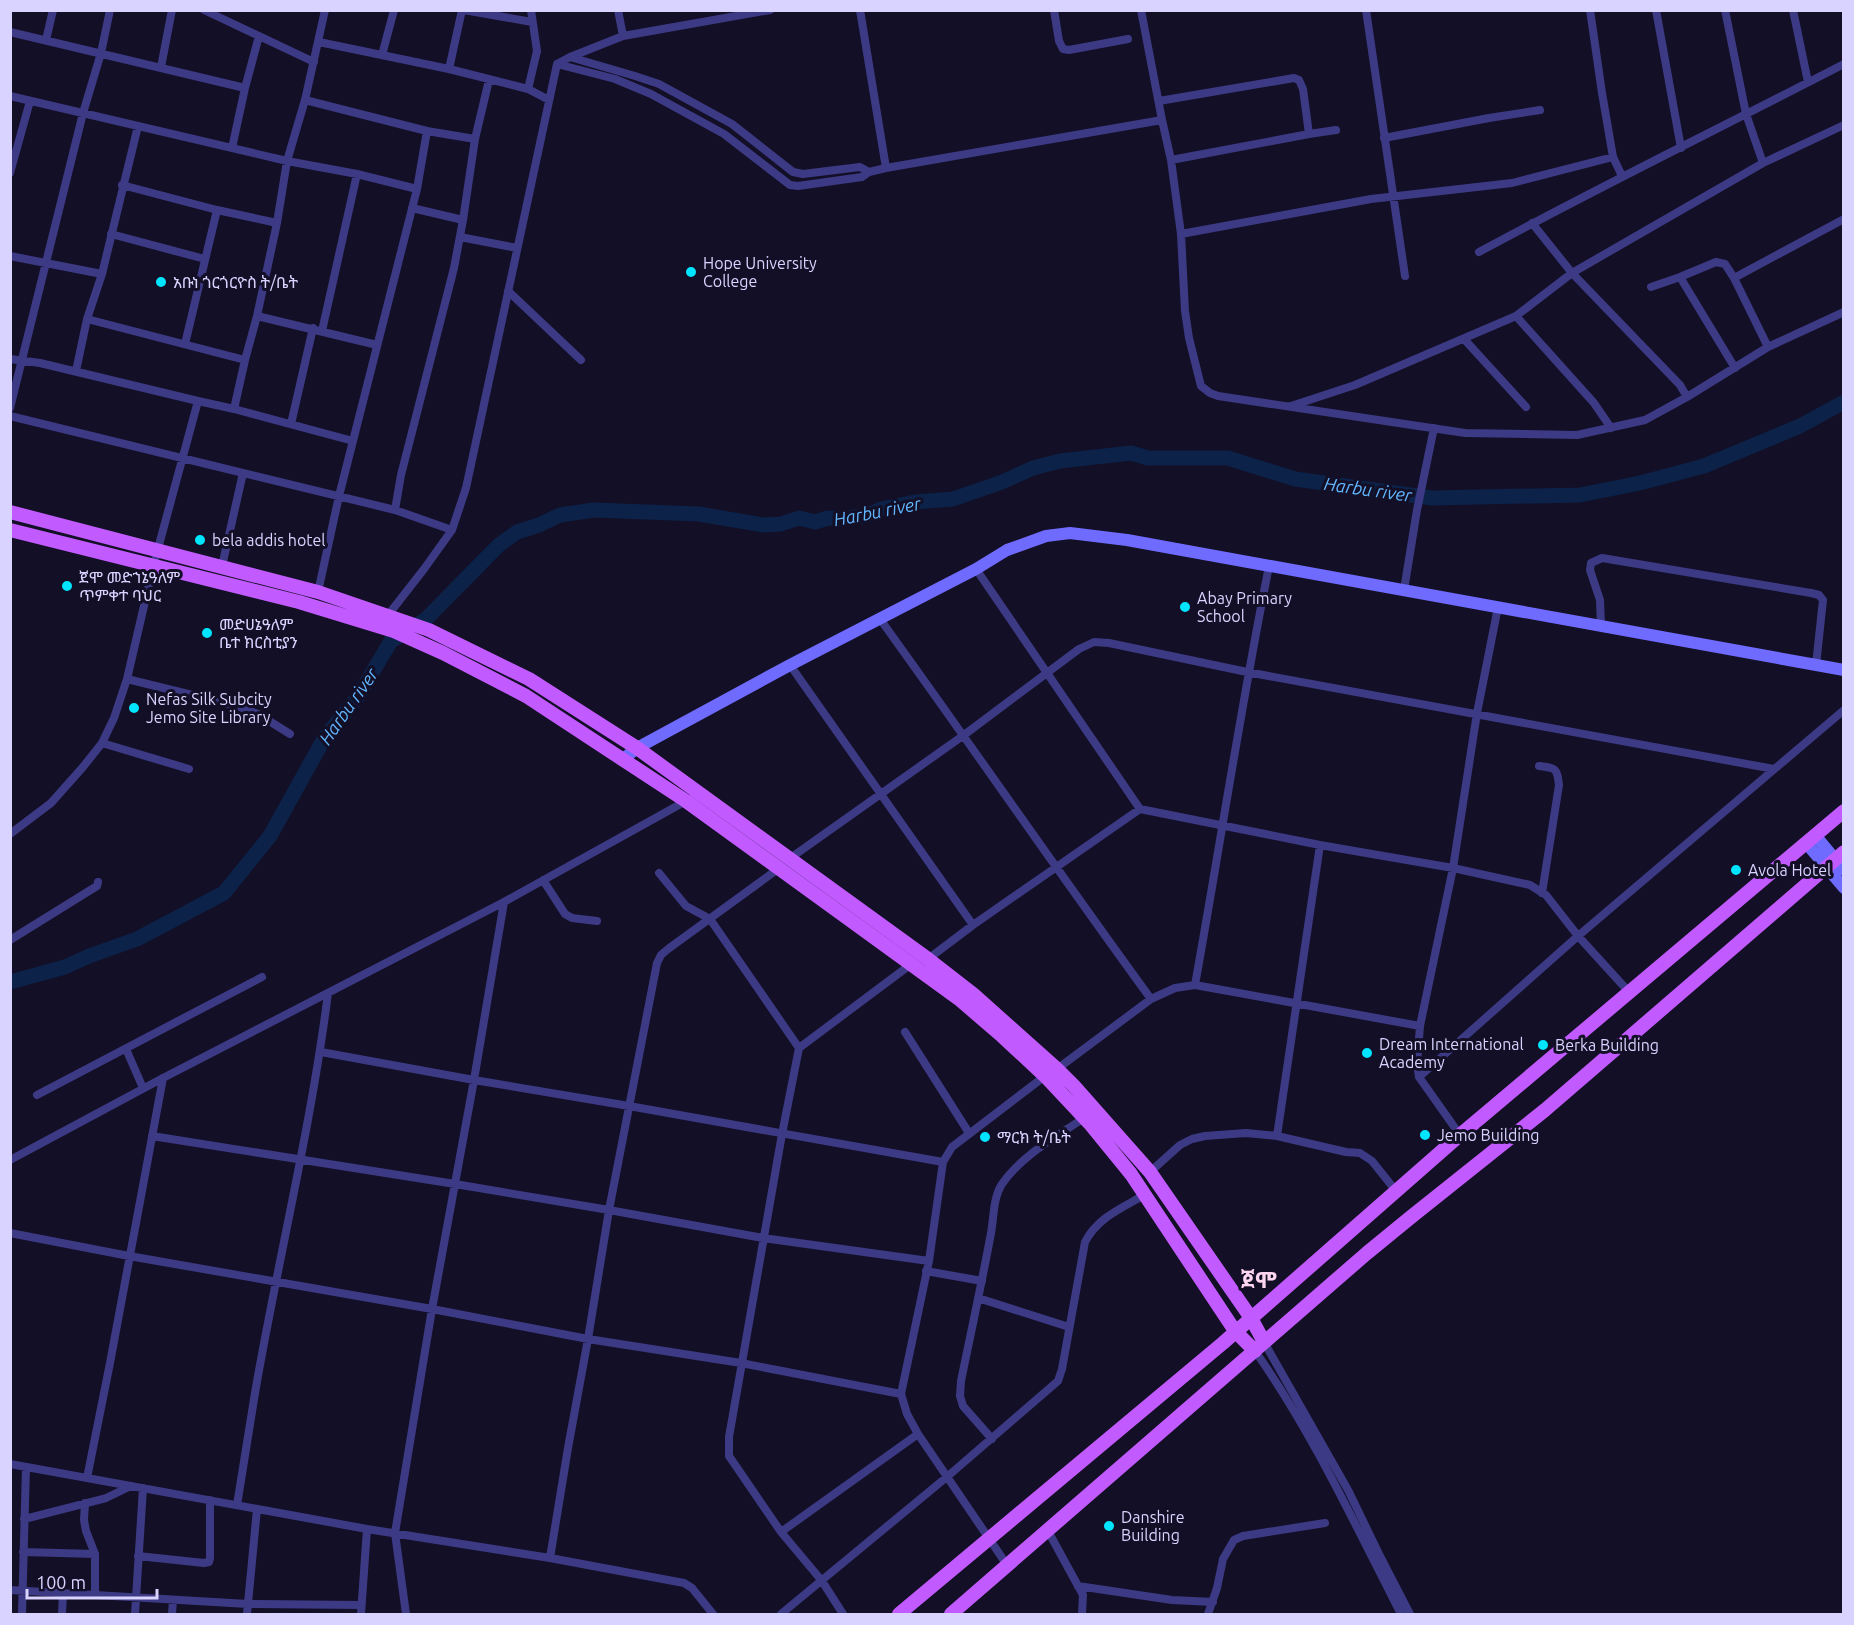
<svg xmlns="http://www.w3.org/2000/svg" width="1854" height="1625" font-family="Ubuntu,'Noto Sans Ethiopic',sans-serif">
	<rect width="100%" height="100%" fill="#130f26"/>
	<g fill="none" stroke-linecap="round" stroke-linejoin="round">
		<path stroke="#0c2248" stroke-width="15" d="M10,982L65,967L89,956L137,939L224,893L270,836L325,737L357,698L391,641L425,620L499,545L517,532L539,525L560,515L594,510L699,514L764,525L781,524L799,518L815,522L828,518L843,519L868,515L881,509L915,502L953,499L1002,482L1033,468L1060,461L1131,453L1148,458H1228L1295,479L1432,498L1580,495L1640,483L1704,466L1800,426L1844,402"/>
		<path stroke="#3d3a85" stroke-width="8" d="M204,10L314,62
			M464,10L532,22
			M618,10L623,36
			M860,10L886,168
			M1054,10L1059,41L1063,49L1069,50L1128,39
			M1366,10L1405,276
			M1656,10L1681,148
			M1725,10L1746,114L1763,163
			M1793,10L1808,82
			M10,32L245,88L232,148
			M46,40L53,10
			M319,42L449,69L528,89L549,100
			M382,55L394,10
			M570,57L635,76L659,84L732,124L793,172L803,174L860,167L869,172
			M557,64L615,79L651,94L724,134L790,185L798,186L862,177L869,172L886,168L1162,120L1141,10
			M161,67L172,10
			M449,69L462,10
			M245,88L259,36
			M528,89L537,51L531,10
			M10,96L287,161L357,174L417,189L339,496L318,592
			M305,100L427,131L417,189
			M1159,101L1294,78L1299,80L1303,89L1309,134L1171,160
			M1162,120L1171,160L1181,234L1185,311L1189,338L1201,386L1210,393L1218,396L1465,433L1577,435L1645,420L1687,397L1768,347L1844,312
			M427,131L475,139
			M1309,134L1336,130
			M1384,138L1489,118L1540,110
			M1613,157L1622,176
			M10,173L30,101
			M122,185L217,210L277,223
			M412,208L463,220
			M1532,223L1572,273L1680,385L1687,397
			M111,234L205,259
			M1181,234L1371,199L1512,183L1613,157L1602,93L1590,10
			M460,237L517,248
			M1479,252C1599,187 1722,127 1844,64
			M10,256L102,274
			M1680,277L1735,368
			M1651,287L1680,277L1716,262L1725,264L1734,278
			M508,291L581,360
			M257,316L377,345
			M1516,316L1594,403L1611,428
			M87,319L245,360
			M322,331L357,174
			M1464,339L1526,407
			M185,344L217,210
			M1768,347L1734,278L1844,219
			M10,359L40,363L198,401
			M76,371L87,319L102,274L138,126
			M1291,406L1355,385L1516,316L1572,273L1763,163L1844,125
			M10,408L83,113L101,53L110,10
			M234,409L353,441
			M10,416L395,510L452,530
			M291,424L313,328
			M395,510L401,475L454,268L463,220L475,139L489,80
			M222,566L243,473
			M976,569L1140,809
			M1404,590L1417,510L1434,428
			M385,619L424,569L452,530L466,488L557,64L570,57L623,36L770,10
			M880,619C971,745 1059,873 1151,999
			M1601,626L1600,600L1590,570L1591,563L1602,558L1811,593L1819,595L1823,600L1816,665
			M790,665L973,925
			M127,679L237,706L258,714L290,734
			M102,743L189,769
			M1539,766C1556,768 1557,768 1559,785L1542,893
			M10,834L51,803L83,767L102,743L114,718L127,679L153,567L198,401L234,409L245,360L257,316L277,223L287,161L305,100L325,10
			M789,859L964,735L1079,649L1094,642L1109,643L1247,672L1774,769
			M659,873L686,906L710,919L799,1048
			M543,880L565,914L572,918L597,921
			M10,940L97,886L98,882
			M928,959L973,925L1140,809L1320,845L1453,868L1530,885L1546,895L1578,936L1844,710
			M1195,985C1220,846 1241,705 1269,566
			M905,1032L969,1133
			M126,1049L143,1088
			M321,1052L474,1080L629,1106L943,1162
			M1057,1069L1151,999L1175,988L1195,985L1420,1026
			M1419,1077L1578,936L1629,992
			M37,1095L262,977
			M1460,1135L1419,1077L1417,1064L1420,1026L1453,868L1477,713L1498,607
			M152,1136L455,1184L609,1210L763,1238L929,1261
			M1277,1136L1320,845
			M10,1160L163,1078L504,902L686,801
			M1150,1172L1180,1145L1192,1139L1205,1136L1246,1133L1277,1136L1346,1152L1360,1153L1372,1161L1396,1191
			M10,1233L129,1256L432,1309L588,1339L741,1363L901,1394
			M926,1271L982,1281
			M978,1298L1069,1327
			M1264,1342L1348,1490L1379,1554L1410,1614
			M1255,1351C1313,1433 1355,1525 1401,1614
			M992,1439L963,1406L960,1396L961,1381C971,1332 982,1282 991,1233C994,1217 993,1198 1002,1184C1022,1155 1056,1137 1084,1118
			M10,1464L367,1529L550,1558L684,1583L692,1588L713,1614
			M87,1478L110,1363L163,1078
			M85,1503L84,1520L86,1531L95,1554V1595
			M237,1505C243,1468 249,1430 255,1393C278,1259 311,1128 328,993
			M24,1519L106,1498L131,1486
			M1048,1531L1083,1595L1082,1614
			M781,1532L918,1434
			M23,1552L95,1554
			M138,1556L204,1563L209,1562L210,1558V1500
			M550,1558L568,1448L588,1339L609,1210L657,963L661,955L668,949L778,869
			M1007,1565L918,1434L907,1414L901,1394L929,1261L943,1162L952,1147L1045,1076
			M1078,1586L1172,1600L1213,1602
			M10,1590L248,1604L361,1605
			M22,1614L26,1467
			M62,1614L63,1593
			M135,1614L143,1488
			M172,1614L173,1600
			M247,1614L257,1509
			M361,1614L367,1529
			M406,1614L395,1533L432,1309L474,1080L504,902
			M781,1614L948,1476L1058,1381L1062,1369L1085,1242C1098,1217 1122,1208 1146,1194
			M843,1614L822,1581L781,1532L729,1456V1437L782,1134L799,1048L910,965
			M1208,1614L1217,1588L1223,1559L1234,1540L1243,1536L1325,1523"/>
		<path stroke="#6f6bff" stroke-width="12" d="M622,760L637,748L790,665L976,569L1007,550L1046,536L1070,533L1127,540L1844,670
			M1815,835L1844,870
			M1806,843L1844,888"/>
		<path stroke="#c25bff" stroke-width="14" d="M10,512L318,592L429,630L482,656L529,679L637,748L928,959L973,994L1057,1069L1074,1086L1150,1172L1251,1318L1264,1342
			M10,530L299,602L394,631L443,653L526,696L686,801L959,999L1002,1036L1045,1076L1091,1125L1131,1174L1235,1331L1255,1351
			M899,1614L1223,1343L1460,1135L1844,811
			M951,1614L1367,1253L1411,1217L1545,1110L1844,852"/>
	</g>
	<g fill="#00e5ff" stroke="#130f26" stroke-width="2">
		<circle cx="691" cy="272" r="6"/>
		<circle cx="161" cy="282" r="6"/>
		<circle cx="200" cy="540" r="6"/>
		<circle cx="67" cy="586" r="6"/>
		<circle cx="1185" cy="607" r="6"/>
		<circle cx="207" cy="633" r="6"/>
		<circle cx="134" cy="708" r="6"/>
		<circle cx="1736" cy="870" r="6"/>
		<circle cx="1543" cy="1045" r="6"/>
		<circle cx="1367" cy="1053" r="6"/>
		<circle cx="1425" cy="1135" r="6"/>
		<circle cx="985" cy="1137" r="6"/>
		<circle cx="1109" cy="1526" r="6"/>
	</g>
	<g text-anchor="middle" dominant-baseline="central" stroke-width="6" stroke-linejoin="round" paint-order="stroke">
		<g font-size="16" fill="#d9d4ff" stroke="#130f26" text-anchor="start">
			<text x="703" y="263">Hope University<tspan x="703" dy="18">College</tspan></text>
			<text x="173" y="282">አቡነ ጎርጎርዮስ ት/ቤት</text>
			<text x="212" y="540">bela addis hotel</text>
			<text x="79" y="577">ጀሞ መድኀኔዓለም<tspan x="79" dy="18">ጥምቀተ ባህር</tspan></text>
			<text x="1197" y="598">Abay Primary<tspan x="1197" dy="18">School</tspan></text>
			<text x="219" y="624">መድሀኔዓለም<tspan x="219" dy="18">ቤተ ክርስቲያን</tspan></text>
			<text x="146" y="699">Nefas Silk Subcity<tspan x="146" dy="18">Jemo Site Library</tspan></text>
			<text x="1748" y="870">Avola Hotel</text>
			<text x="1379" y="1044">Dream International<tspan x="1379" dy="18">Academy</tspan></text>
			<text x="1555" y="1045">Berka Building</text>
			<text x="1437" y="1135">Jemo Building</text>
			<text x="997" y="1137">ማርክ ት/ቤት</text>
			<text x="1121" y="1517">Danshire<tspan x="1121" dy="18">Building</tspan></text>
		</g>
		<g font-size="18" font-style="italic" fill="#62b6ff" stroke="#130f26">
			<text transform="translate(1368 489) rotate(8)">Harbu river</text>
			<text transform="translate(877 511) rotate(-11)">Harbu river</text>
			<text transform="translate(348 706) rotate(-55)">Harbu river</text>
		</g>
		<g font-size="22" font-weight="bold" fill="#ffd6f0" stroke="#130f26">
			<text x="1259" y="1279">ጀሞ</text>
		</g>
	</g>
	<rect width="1854" height="1625" fill="none" stroke="#d9d4ff" stroke-width="24"/>
	<path d="M27 1589v9h130v-9" fill="none" stroke="#d9d4ff" stroke-width="3"/>
	<text x="36" y="1589" font-size="18" fill="#d9d4ff" stroke="#130f26" stroke-width="4.5" paint-order="stroke">100 m</text>
</svg>
